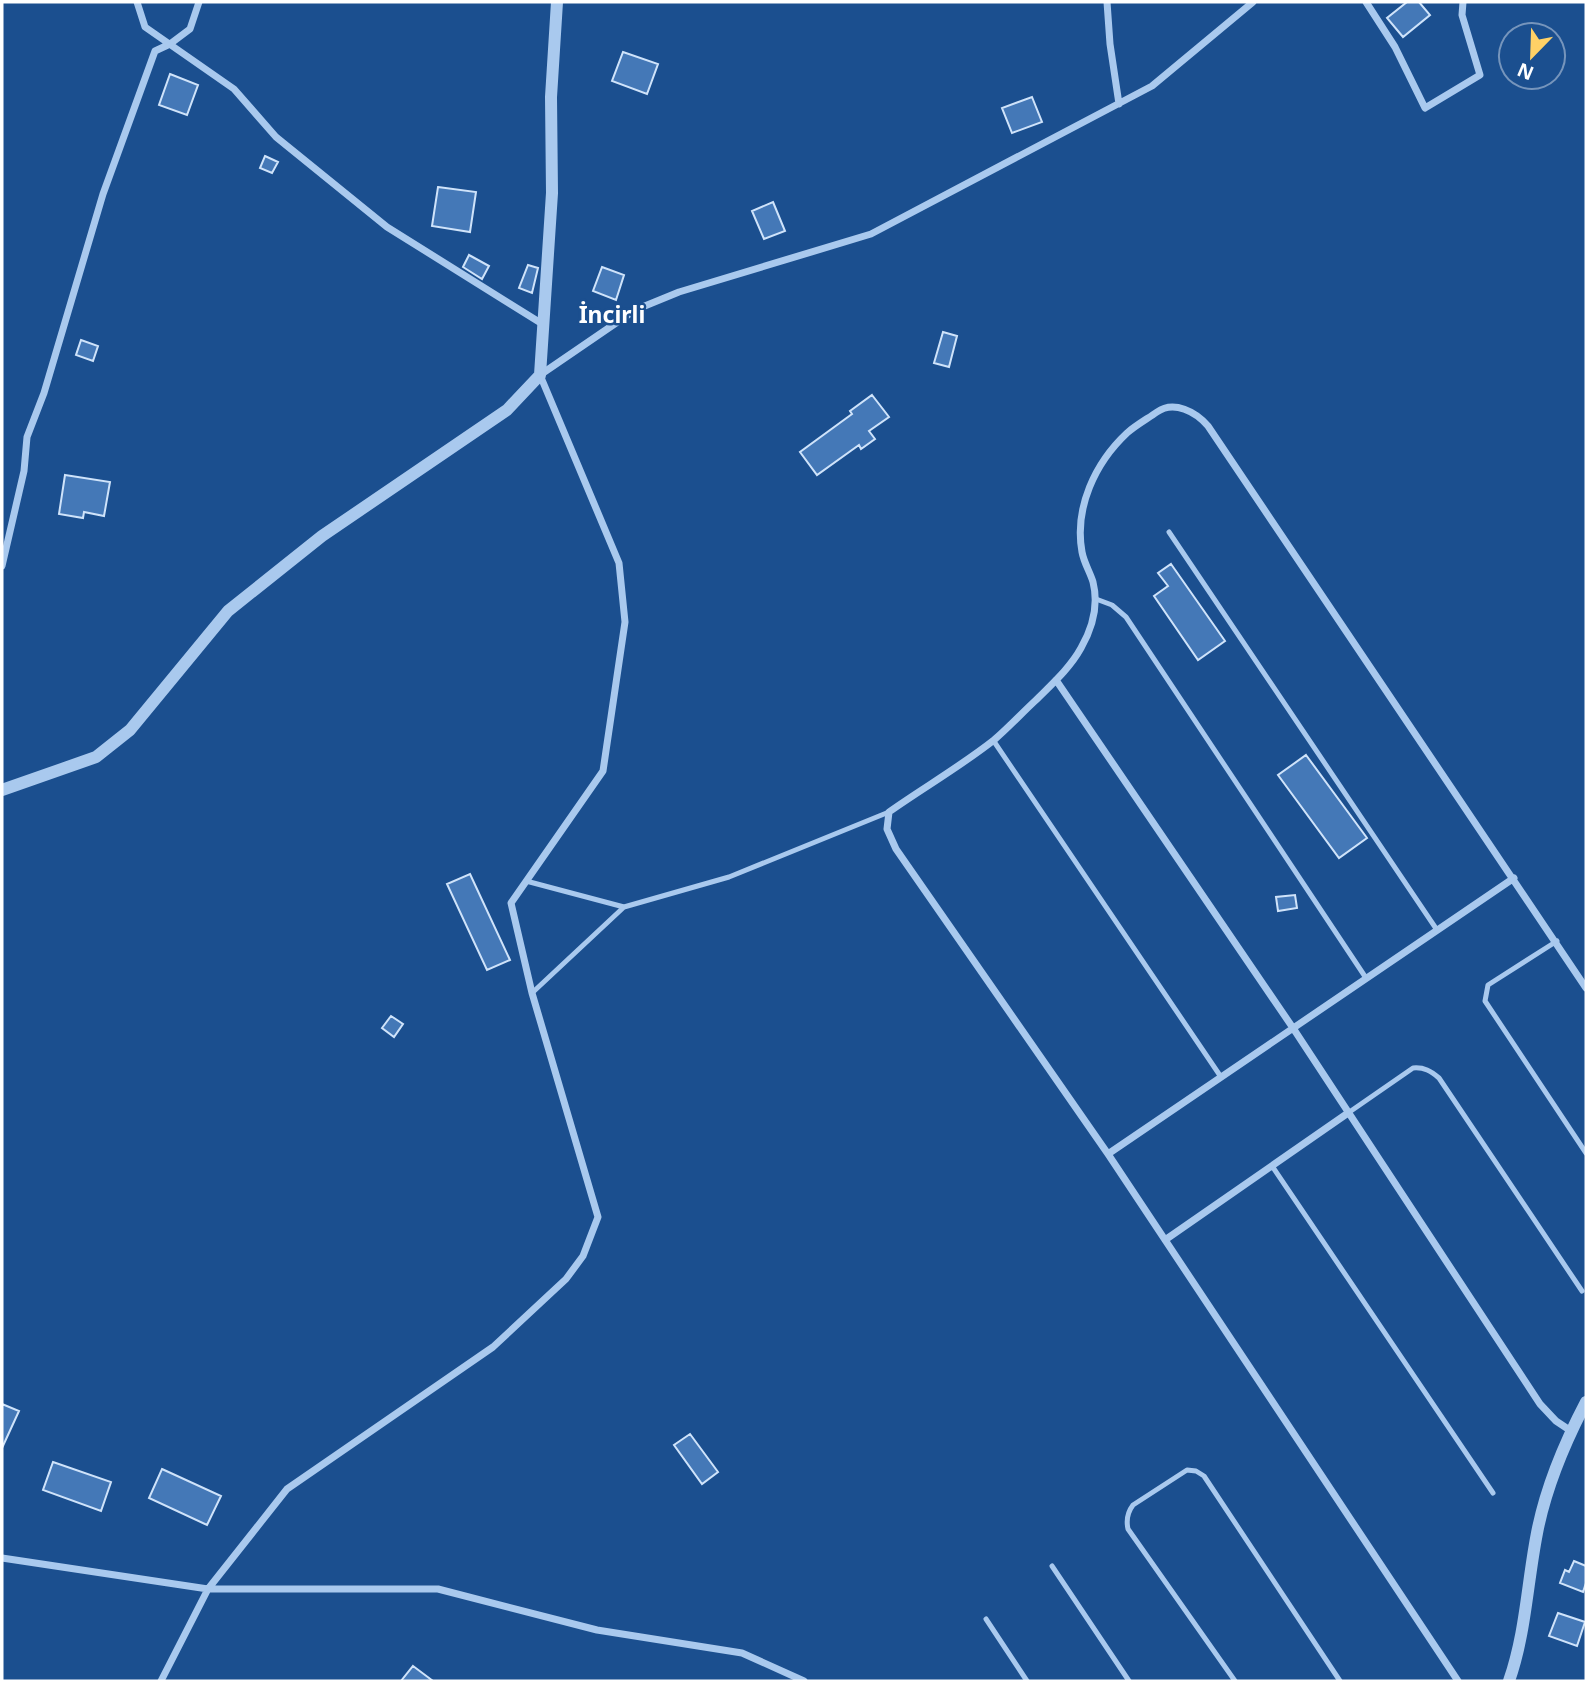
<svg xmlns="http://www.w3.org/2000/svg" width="1588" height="1683" font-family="'Noto Sans',sans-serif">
	<rect width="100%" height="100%" fill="#1b4f8f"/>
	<path fill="#4478b7" stroke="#cfe3fa" stroke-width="2" d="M1407,2H1419L1430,15L1403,37L1387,18Z
		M623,52L658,64L647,94L612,81Z
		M170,74L198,85L187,115L159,105Z
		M1032,97L1042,122L1012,133L1002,108Z
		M265,156L278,162L272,173L260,168Z
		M438,187L476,192L470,232L432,226Z
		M773,202L785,231L764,239L752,211Z
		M469,255L489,266L482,279L463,267Z
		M528,265L538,268L532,293L519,288Z
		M602,267L624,275L616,300L593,291Z
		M943,332L957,336L949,367L934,363Z
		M81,340L98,346L93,361L76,355Z
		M872,395L889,417L869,431L875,439L861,449L859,445L817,475L800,452L852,414L850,411Z
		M65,475L110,482L104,516L84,512L83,518L59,514Z
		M1171,564L1225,641L1198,660L1154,596L1168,586L1158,573Z
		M1306,755L1367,838L1339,858L1278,775Z
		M470,874L510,960L487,970L447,884Z
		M1295,895L1297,908L1278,911L1276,897Z
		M391,1016L403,1024L394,1037L382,1028Z
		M2,1404L19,1411L2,1448Z
		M690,1434L718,1472L702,1484L674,1445Z
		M53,1462L111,1482L101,1511L43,1490Z
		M162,1469L221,1496L207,1525L149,1498Z
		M1574,1561L1586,1566V1583L1583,1592L1560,1583L1565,1570L1569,1572Z
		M1558,1613L1585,1622L1577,1646L1549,1636Z
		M413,1666L433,1681H401Z"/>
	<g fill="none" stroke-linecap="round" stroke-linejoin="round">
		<path stroke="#a9c9ee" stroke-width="5" d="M1169,532L1437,930
			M1096,599L1112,605L1126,617L1366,978
			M993,740L1221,1077
			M526,881L624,907L532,993
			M624,907L729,877L889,812
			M1557,941L1488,985L1485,1001L1586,1153
			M1348,1113L1413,1068C1424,1067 1431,1071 1439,1078L1582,1291
			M1272,1166L1493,1493
			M1052,1566L1129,1681
			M986,1619L1027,1681
			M1235,1681L1128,1529C1126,1520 1127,1513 1133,1505L1187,1470L1196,1471L1204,1476L1340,1681"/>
		<path stroke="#a9c9ee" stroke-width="7" d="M137,2L145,27L234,89L276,137L387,227L544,325
			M1107,2L1110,44L1119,104
			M1366,2L1395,47L1425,108L1480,75L1462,15L1463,2
			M2,566L24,471L27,437L44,393L103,194L155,51L170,44L190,29L199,2
			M1056,680L1293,1028L1540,1404L1556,1421L1571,1431
			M1108,1154L1514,878
			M1165,1240L1348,1113
			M2,1558L208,1589H438L597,1630L742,1653L804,1681
			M161,1681L208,1589L287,1489L493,1347L566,1279L583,1256L598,1217L532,993L511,903L603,771L625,622L619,563L540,375L635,310L679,292L871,234L1152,86L1253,2
			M1458,1681L1108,1154L896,849L887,829L889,812C923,788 961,766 994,740C1008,728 1022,713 1036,700C1052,684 1070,668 1081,648C1093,627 1099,606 1093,582C1090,572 1084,563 1082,552C1074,508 1095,463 1127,433C1136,425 1147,419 1157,412C1174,400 1196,412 1208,426L1586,988"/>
		<path stroke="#a9c9ee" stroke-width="12" d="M2,790L96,757L130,730L228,611L322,536L507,410L540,375L552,193L551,97L557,2
			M1509,1681C1526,1632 1527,1584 1537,1533C1546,1486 1564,1444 1586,1402"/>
	</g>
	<g text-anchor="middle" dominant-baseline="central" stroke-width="5" stroke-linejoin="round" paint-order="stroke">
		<g font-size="23" font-weight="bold" fill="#fff" stroke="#1b4f8f">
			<text x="612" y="314">İncirli</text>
		</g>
	</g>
	<rect width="1588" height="1683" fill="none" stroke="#ffffff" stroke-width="7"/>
	<g transform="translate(1532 56) rotate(203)"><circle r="33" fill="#1b4f8f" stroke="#7695bc" stroke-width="2"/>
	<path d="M0-5L12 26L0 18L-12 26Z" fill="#ffd166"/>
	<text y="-10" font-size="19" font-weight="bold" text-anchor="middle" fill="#ffffff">N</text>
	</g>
</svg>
